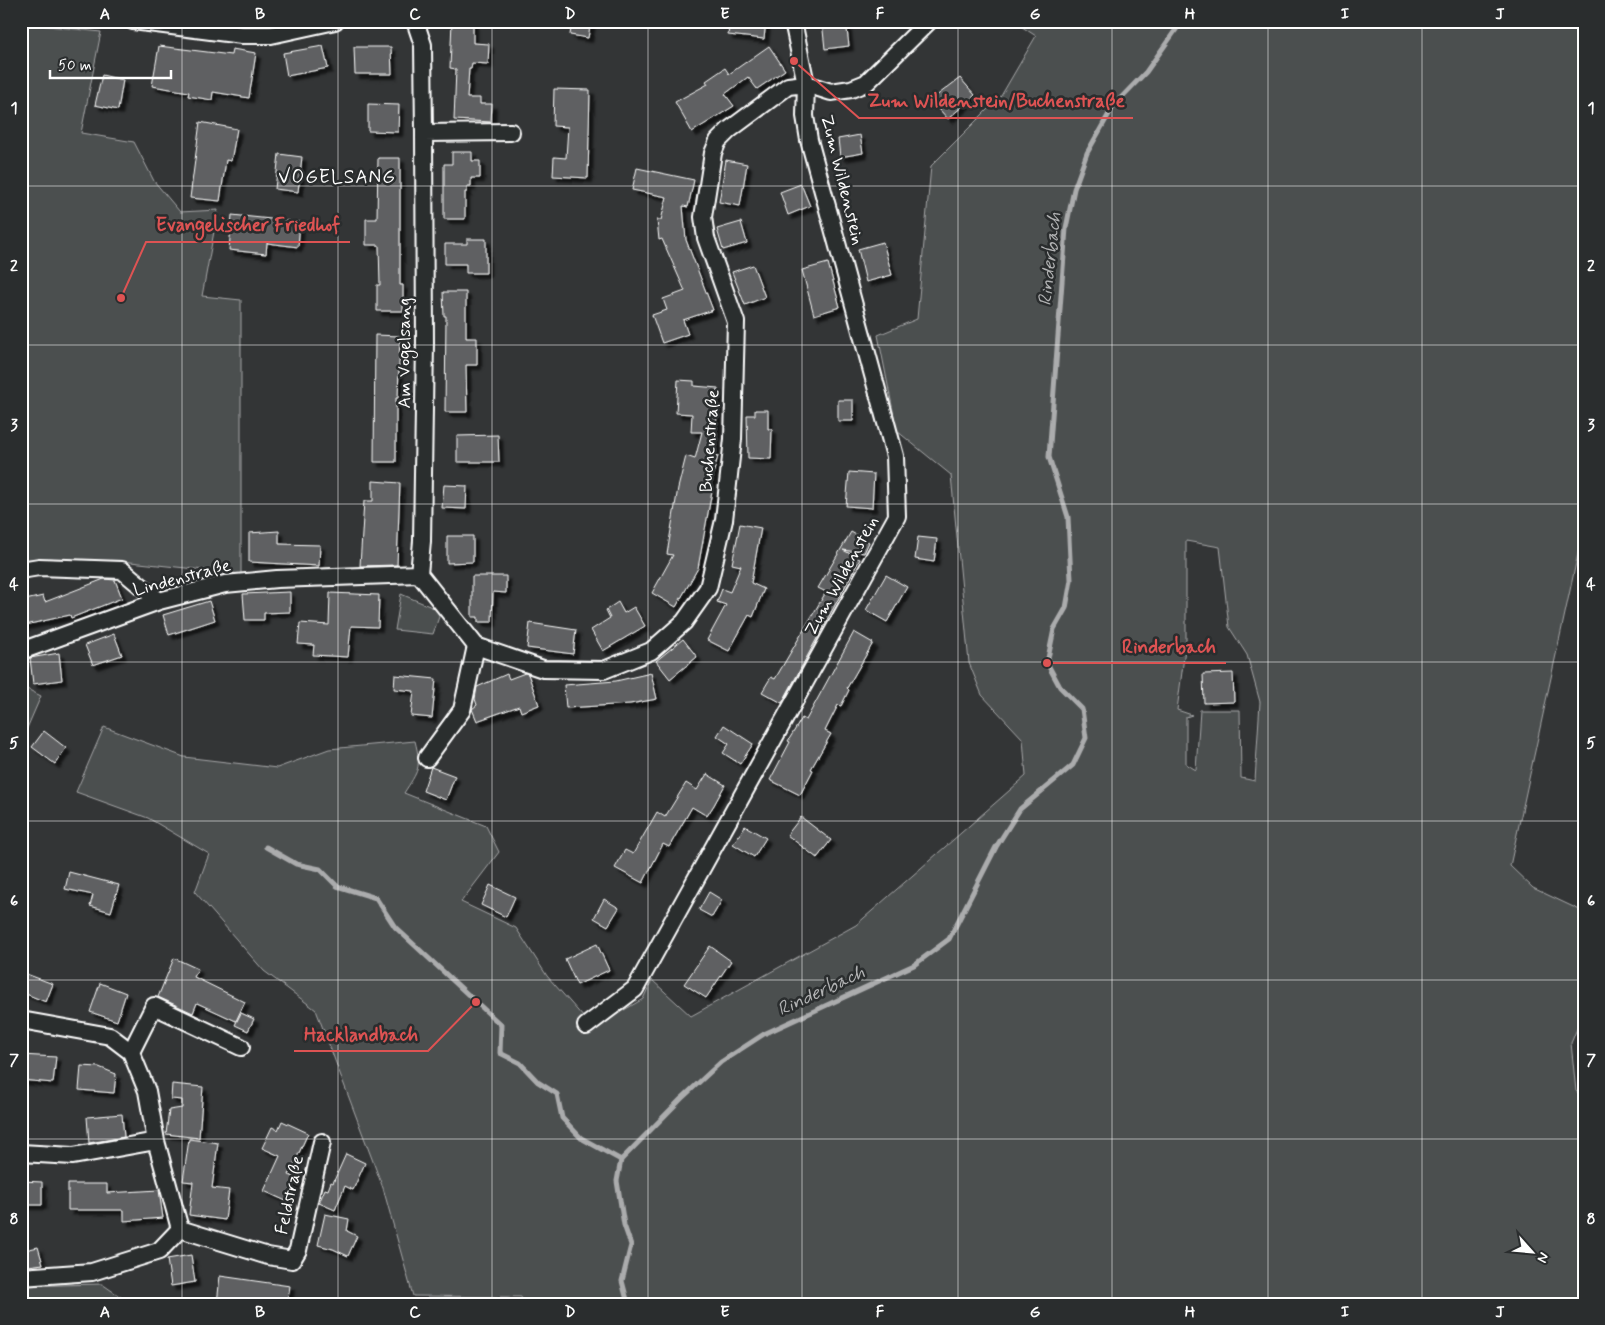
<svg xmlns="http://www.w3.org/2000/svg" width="1605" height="1325" font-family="Mynerve,sans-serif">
	<defs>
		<filter id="shadow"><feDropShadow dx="4.5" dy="4.5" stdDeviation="1" flood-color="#0009"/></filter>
	</defs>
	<rect width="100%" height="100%" fill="#333536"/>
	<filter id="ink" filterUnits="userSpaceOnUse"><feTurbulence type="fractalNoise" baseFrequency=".02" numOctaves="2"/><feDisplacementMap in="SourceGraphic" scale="10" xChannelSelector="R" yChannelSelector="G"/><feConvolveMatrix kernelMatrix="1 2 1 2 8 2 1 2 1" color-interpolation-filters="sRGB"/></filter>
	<g filter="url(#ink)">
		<path fill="#4c4f50" stroke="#a6a7a8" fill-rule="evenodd" d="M1013,21H1584V526L1510,866L1533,888L1584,912V1012L1571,1043L1576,1091L1584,1099V1304H524L521,1297L413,1296L383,1188L316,1010L264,971L195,892L209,854L148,818L76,792L104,727L184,757L277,768L329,749L415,741C422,768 418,771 404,793L486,826L499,852L461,902L516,928L547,976L593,1028L643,999L652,980L691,1016L856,925L1026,776L1023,739L982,695L969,663L951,475L897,431L878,335L917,319L931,166L1001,96L1036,36ZM1186,541L1220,547L1229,627L1247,655L1260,702L1255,781L1241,778L1240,710H1200L1196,770L1186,764V717L1192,715L1177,710L1186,641Z
			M21,23L101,32L81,133L134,142L154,181L180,212L218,210L202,296L241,300V574L121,561L21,559Z
			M401,594L441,611L433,634L395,630Z
			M21,686L41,696L21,742Z
			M102,1284L131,1304H21V1286Z"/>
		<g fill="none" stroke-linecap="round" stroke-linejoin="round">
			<path stroke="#abacad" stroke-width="5" d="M266,847L296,864L320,869L337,886L376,898L395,927L501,1025L500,1053L520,1063L538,1082L557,1094L562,1118L581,1138L621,1160
				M21,1299L48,1304
				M628,1304L622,1281L631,1245L624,1225L617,1181L621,1160L681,1099L721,1062L764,1034L914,965L949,939L996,847L1020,809L1073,765L1086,738L1082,709L1060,687L1047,663L1054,629L1066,608L1071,580L1068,517L1049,457L1066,228L1074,189L1087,153L1114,105L1146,72L1182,21"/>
		</g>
		<path fill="#5f6162" stroke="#fff" filter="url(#shadow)" d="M452,21H473V43L489,44L488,64L472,63L471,69H469L467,98H480V104H492L491,122L454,120L456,69L450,68Z
			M572,21H591L588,38L570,35Z
			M730,21H766L764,39L728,35Z
			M822,21H846L849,46L825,49Z
			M159,46L231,55L232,49L256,53L249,98L213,92L212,100L188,96L189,92L152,86Z
			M323,46L328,68L287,76L283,53Z
			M769,46L785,70L757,89L748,77L725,94L734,106L692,132L675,102L708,84L706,81L725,68L729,74Z
			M354,47H391L392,74H355Z
			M102,75L123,80L118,110L95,105Z
			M960,78L975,95L948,119L931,100Z
			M554,89L590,90L588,178L553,176L554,157L566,158L568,127L553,126Z
			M368,104L399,105L398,132L368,131Z
			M200,122L237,129L231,161L226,160L220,201L190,198Z
			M860,135L863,153L840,157L838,139Z
			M452,152H472V161H480V178H471V186H467V192H465V219H444V164H452Z
			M279,154L302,157L298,192L275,189Z
			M378,158H400V285H403V311H377V285H380L379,245H366V219H377Z
			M726,160L747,164L740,206L719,202Z
			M637,168L694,180L688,207L683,206L686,240L713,310L683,320L688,334L662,343L652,315L667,310L663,299L685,291L662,239L659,240L657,220H661L667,197L632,190Z
			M801,184L810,206L788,215L780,192Z
			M232,215L300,222L298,247L267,243L266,254L229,250Z
			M741,222L747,243L723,250L717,229Z
			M467,239H486V273H466V264H445V244H467Z
			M883,242L892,275L866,282L858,249Z
			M828,263L840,307L814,315L802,270Z
			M753,265L765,297L745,305L732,272Z
			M443,292H466V338H477V365H466L467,412H445L446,316H444Z
			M375,335L400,336L398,398H396V462H374Z
			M678,380L694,381V386L718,388L715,455L718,456L709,490L712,491L698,568L676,607L652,593L673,555L667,554L678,488L686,456L695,459L702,432H691L692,414L676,413Z
			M838,400H853V421H838Z
			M755,410H768V429H772L771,459L748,458L747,415H755Z
			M498,435L499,462H457V436Z
			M849,472L874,474L872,508L846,506Z
			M373,481L400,483L397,565L360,566L364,501H373Z
			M444,485L467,486L466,509L442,508Z
			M740,524L761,528L751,583L764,589L753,617L749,615L729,651L707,640L726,605L717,602L722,589L730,592L741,566L732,564Z
			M279,531V544L320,545L319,566L249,562V533Z
			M851,532L869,542L864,553L843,550L860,559L782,703L762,692L771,677L775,679L826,592L818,588Z
			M447,536H473V562L447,563Z
			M918,537L937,539L934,562L915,559Z
			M886,575L907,587L887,622L866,610Z
			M472,576H506V593L493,592L492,622H478V617H472Z
			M104,579L115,580L122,598L71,618L70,615L21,626V601L43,596L45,602Z
			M290,592V612L264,613V620H245L243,594Z
			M330,593L379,595L378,627L351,626L348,657L313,655L314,645L298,644L300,623L329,625Z
			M209,601L215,620L169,635L163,615Z
			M618,602L624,613L634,607L645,626L603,651L591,630L610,618L606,610Z
			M530,623L576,630L573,654L527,648Z
			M854,632L873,643L847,688L849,690L841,706L838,705L825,731L831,734L811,769L813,770L800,795L770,780L790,742L788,741L802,718L806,720Z
			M114,634L122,655L93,665L85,645Z
			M683,639L697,657L670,679L656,661Z
			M59,653L62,680L33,684L30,658Z
			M525,673L528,674L539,705L521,712L519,706L477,721L472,709L477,705L475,699L477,687L507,674L509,679Z
			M651,673L657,699L630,704L566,708L564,685L616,681Z
			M1233,673L1234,702L1204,703L1203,674Z
			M395,675L436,679L432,718L411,716L414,691L394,689Z
			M724,725L753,744L740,764L723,753L729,744L717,736Z
			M44,731L66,748L55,764L32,747Z
			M431,767L455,776L446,800L423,791Z
			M707,774L725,785L714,805L707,816L692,807L669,847L663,844L643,883L615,868L625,850L633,854L657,812L665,817L686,783L697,790Z
			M801,817L831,840L817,858L787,835Z
			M745,826L766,838L754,857L733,844Z
			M69,872L119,885L111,912L90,906L93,895L65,889Z
			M490,885L515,897L506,917L481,905Z
			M709,892L722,900L712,917L699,910Z
			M604,899L619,908L608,926L594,918Z
			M597,944L609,970L577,985L565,959Z
			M710,946L731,961L706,998L684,984Z
			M174,958L198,969L194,977L245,1002L236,1021L197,1003L193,1013L158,997Z
			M21,972L53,984L46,1002L21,992Z
			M100,983L126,993L117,1021L90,1012Z
			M241,1013L254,1019L248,1031L235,1025Z
			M21,1055L56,1057L53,1083L21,1080Z
			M81,1066L99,1067L116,1074L114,1093L79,1090Z
			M172,1084L203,1087L199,1138L166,1134L169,1110L182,1108V1100L171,1099Z
			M122,1114L124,1137L89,1143L87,1117Z
			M282,1121L308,1133L289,1175L297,1178L286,1201L264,1191L280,1156L262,1148L272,1127L278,1130Z
			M189,1139L218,1143L212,1188L229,1190L225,1220L189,1215L193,1182L183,1181Z
			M346,1154L365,1163L353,1190L345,1186L335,1210L319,1203L325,1189L328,1190L331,1182L333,1183Z
			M21,1181L42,1182V1205H21Z
			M68,1184H107V1193L159,1190L163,1218L124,1221V1210H68Z
			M325,1214L349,1219L347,1231L357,1236L348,1256L333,1249L318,1245Z
			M38,1247L43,1264L21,1267V1251Z
			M191,1255L195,1282L171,1286L167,1259Z
			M220,1276L290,1286L287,1304H217Z"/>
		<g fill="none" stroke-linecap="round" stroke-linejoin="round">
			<g stroke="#fff" stroke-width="20">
				<path id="minor" d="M133,21L242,35H271L335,21
					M415,21L423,45L424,133
					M21,570L39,567L122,570L159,601
					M419,574L476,646L543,669L604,670L651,651L684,622L708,588L724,520L733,439L736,322L706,238L703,217L713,153L718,141L729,130L788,86L806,84L831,92L851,89L866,83L929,21
					M419,574L422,541L425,342L424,133L511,132
					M21,651L159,601L225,584L277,579L419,574
					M427,758L462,710L476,646
					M21,1020L110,1036L131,1052L147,1091L156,1141L180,1229L159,1251L92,1272L21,1277
					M586,1026L635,989L897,516L895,456L809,140L805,116L806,84L793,21
					M131,1052L154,1006L241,1047
					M21,1153L73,1156L156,1141
					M180,1229L268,1256L292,1260L298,1250L322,1142"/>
			</g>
			<use href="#minor" stroke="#2a2d2e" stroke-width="16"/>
		</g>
	</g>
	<path fill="none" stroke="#fff" stroke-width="1" stroke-opacity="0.55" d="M182,21V1304M338,21V1304M492,21V1304M648,21V1304M802,21V1304M958,21V1304M1112,21V1304M1268,21V1304M1422,21V1304M21,186H1584M21,345H1584M21,504H1584M21,662H1584M21,821H1584M21,980H1584M21,1139H1584"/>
	<g text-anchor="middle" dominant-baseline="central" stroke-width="5" stroke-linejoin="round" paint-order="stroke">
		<g font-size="18" fill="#fff" stroke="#2a2d2e">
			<text transform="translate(842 180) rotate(76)">Zum Wildenstein</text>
			<text transform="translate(405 353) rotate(-90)">Am Vogelsang</text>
			<text transform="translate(710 441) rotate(-86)">Buchenstraße</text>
			<text transform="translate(842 576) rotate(-61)">Zum Wildenstein</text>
			<text transform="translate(182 578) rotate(-15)">Lindenstraße</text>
			<text transform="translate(290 1195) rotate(-78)">Feldstraße</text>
		</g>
		<g font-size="19" letter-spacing="1" fill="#fff" stroke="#2a2d2e">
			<text x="337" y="177">VOGELSANG</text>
		</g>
		<g font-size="19" font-style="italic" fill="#b2b3b4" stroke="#2a2d2e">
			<text transform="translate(1050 259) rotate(-84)">Rinderbach</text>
			<text transform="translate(821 991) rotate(-25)">Rinderbach</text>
		</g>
	</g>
	<path fill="none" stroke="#de5353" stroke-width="2" d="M794 61L859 118H1133M121 298L146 242H350M1047 663L1112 663H1226M476 1002L428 1051H294"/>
	<g fill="#de5353" stroke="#2a2d2e" stroke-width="2">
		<circle cx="794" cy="61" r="5"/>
		<circle cx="121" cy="298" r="5"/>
		<circle cx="1047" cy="663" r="5"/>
		<circle cx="476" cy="1002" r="5"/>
	</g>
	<g font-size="19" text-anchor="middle" font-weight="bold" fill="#de5353" stroke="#2a2d2e" stroke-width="5" stroke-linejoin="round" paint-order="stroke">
		<text x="996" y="107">Zum Wildenstein/Buchenstraße</text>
		<text x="248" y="231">Evangelischer Friedhof</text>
		<text x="1169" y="653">Rinderbach</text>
		<text x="361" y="1041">Hacklandbach</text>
	</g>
	<rect width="1605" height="1325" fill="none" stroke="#2a2d2e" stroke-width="55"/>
	<g transform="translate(1532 1252) rotate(117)" stroke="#2a2d2e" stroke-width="4" paint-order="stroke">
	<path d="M0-4L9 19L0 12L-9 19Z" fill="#ffffff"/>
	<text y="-8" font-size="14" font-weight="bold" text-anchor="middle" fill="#ffffff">N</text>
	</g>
	<path d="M50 70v8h121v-8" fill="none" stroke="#ffffff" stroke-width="2.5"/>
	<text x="58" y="70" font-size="15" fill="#ffffff" stroke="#2a2d2e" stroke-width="4" paint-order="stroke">50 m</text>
	<rect x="28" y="28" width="1550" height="1270" fill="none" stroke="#fff" stroke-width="2"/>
	<g font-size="16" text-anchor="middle" font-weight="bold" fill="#fff">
		<text x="105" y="19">A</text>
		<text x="260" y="19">B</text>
		<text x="415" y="19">C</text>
		<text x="570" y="19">D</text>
		<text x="725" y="19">E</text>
		<text x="880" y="19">F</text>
		<text x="1035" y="19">G</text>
		<text x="1190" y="19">H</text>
		<text x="1345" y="19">I</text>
		<text x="1500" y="19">J</text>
		<text x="14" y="113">1</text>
		<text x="1591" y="113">1</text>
		<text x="14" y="271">2</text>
		<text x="1591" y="271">2</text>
		<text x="14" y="430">3</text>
		<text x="1591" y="430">3</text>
		<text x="14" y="589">4</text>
		<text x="1591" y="589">4</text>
		<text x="14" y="748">5</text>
		<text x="1591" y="748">5</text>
		<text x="14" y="906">6</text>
		<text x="1591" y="906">6</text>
		<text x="14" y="1065">7</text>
		<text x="1591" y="1065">7</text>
		<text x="14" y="1224">8</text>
		<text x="1591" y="1224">8</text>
		<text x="105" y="1317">A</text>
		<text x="260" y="1317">B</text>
		<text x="415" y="1317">C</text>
		<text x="570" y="1317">D</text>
		<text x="725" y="1317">E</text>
		<text x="880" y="1317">F</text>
		<text x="1035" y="1317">G</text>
		<text x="1190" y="1317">H</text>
		<text x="1345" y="1317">I</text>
		<text x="1500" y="1317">J</text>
	</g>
</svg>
